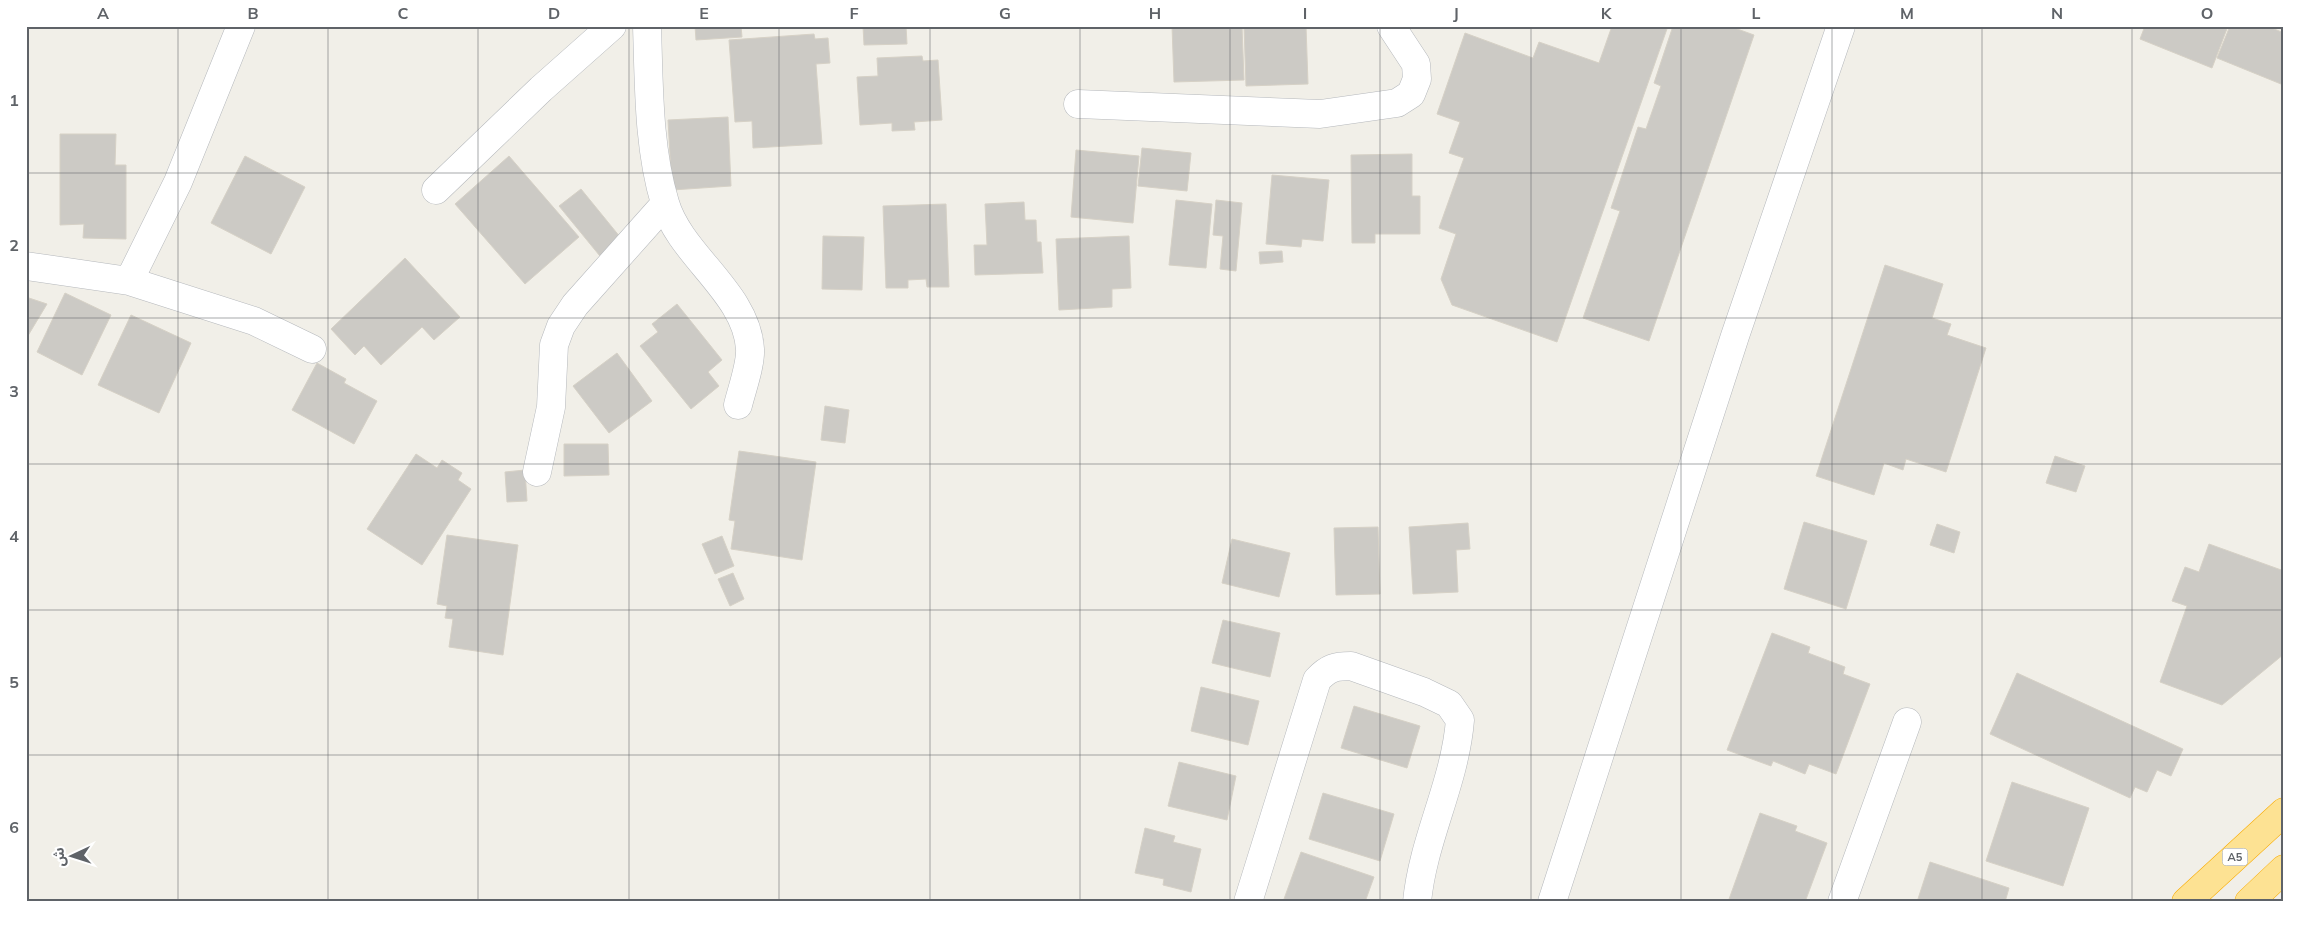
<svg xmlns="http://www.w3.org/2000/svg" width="2310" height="928" font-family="Mulish,'Noto Sans Arabic',sans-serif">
	<rect width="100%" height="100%" fill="#f1efe8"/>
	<path fill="#cccac5" stroke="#d6d1c6" d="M695,26H741L742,37L696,40Z
		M863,26H906L907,44L864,45Z
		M1172,26H1242L1244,80L1174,82Z
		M1244,26H1306L1308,84L1246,86Z
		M1612,26H1668L1557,342L1452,305L1441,279L1456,234L1439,228L1464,158L1449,153L1460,122L1437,114L1465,33L1533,58L1539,42L1599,63Z
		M1673,26H1729L1754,35L1649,341L1583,318L1620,211L1611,208L1638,127L1646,129L1661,86L1654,83Z
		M2145,26H2228L2212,68L2140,39Z
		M2230,26H2267L2284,33V78L2281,84L2217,58Z
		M814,34L815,39L828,38L830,63L816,64L822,144L753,148L752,121L735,122L729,40Z
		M922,56L923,61L938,60L942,120L914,122L915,130L892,131V123L860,125L857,77L878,76L877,58Z
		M728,117L731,186L672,190L668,120Z
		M60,134H116L115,165H126V239L83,238L84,224L60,225Z
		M1142,148L1191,153L1187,191L1138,186Z
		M1076,150L1139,156L1133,223L1071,217Z
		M1412,154V196H1420V234H1375V243H1352L1351,155Z
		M245,156L305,187L271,254L211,223Z
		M509,156L579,237L525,284L455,204Z
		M1272,175L1329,180L1323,241L1302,239L1301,247L1266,244Z
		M581,189L625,243L604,261L559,206Z
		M1176,200L1212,204L1206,268L1169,265Z
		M1216,200L1242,203L1236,271L1220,269L1223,236L1213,235Z
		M1024,202L1025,220H1036L1037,242H1041L1043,273L975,275L974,245H987L985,204Z
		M946,204L949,287H927L926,279L908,280V288H886L883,206Z
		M823,236L864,237L862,290L822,289Z
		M1129,236L1131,288L1112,289V307L1059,310L1056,239Z
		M1282,251L1283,262L1260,264L1259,252Z
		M405,258L460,317L434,340L422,327L381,365L364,346L355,355L331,329Z
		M1885,265L1943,284L1932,318L1951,324L1947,335L1986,348L1946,472L1906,459L1903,470L1884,463L1874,495L1816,476Z
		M65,293L111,315L82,375L37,352Z
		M26,297L47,304L26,339Z
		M677,304L722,360L708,372L719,386L691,409L640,346L658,332L652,324Z
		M131,315L191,343L159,413L98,385Z
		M617,353L652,401L609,433L573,386Z
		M317,363L346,379L344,383L377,401L354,444L292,410Z
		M825,406L849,410L845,443L821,440Z
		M564,444H608L609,475L564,476Z
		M739,451L816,462L802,560L731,549L735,521L729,520Z
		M416,454L437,468L442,460L462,473L458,480L471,489L422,565L367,529Z
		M2055,456L2085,466L2076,492L2046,483Z
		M525,470L527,501L507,502L505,472Z
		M1804,522L1867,541L1846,609L1784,589Z
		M1468,523L1470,549L1456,550L1458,592L1413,594L1409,527Z
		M1937,524L1960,532L1954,553L1930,545Z
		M1378,527L1380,594L1336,595L1334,528Z
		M447,535L518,545L503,655L449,647L453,619L445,618L447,606L437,604Z
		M722,536L734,566L715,574L702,544Z
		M1232,539L1290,553L1279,597L1222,583Z
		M2209,544L2284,571V654L2222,705L2160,682L2187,606L2172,601L2185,567L2199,572Z
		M733,573L744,599L730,606L718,579Z
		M1223,620L1280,633L1270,677L1212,663Z
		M1772,633L1810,647L1808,653L1845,667L1843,674L1870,684L1836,774L1809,764L1805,774L1773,761L1771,766L1727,750Z
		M2017,673L2183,749L2171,776L2157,770L2147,792L2135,787L2130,798L1990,734Z
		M1201,687L1259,701L1248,745L1191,731Z
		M1354,706L1420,726L1407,768L1341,748Z
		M1179,762L1236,776L1227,820L1168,806Z
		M2012,782L2089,808L2063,886L1986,861Z
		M1323,793L1394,814L1380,861L1309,839Z
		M1760,813L1797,826L1795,831L1827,843L1805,902H1728Z
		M1145,828L1175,836L1173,842L1201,849L1191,892L1163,885L1164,879L1135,873Z
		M1301,852L1374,877L1365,902H1291L1284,899Z
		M1930,862L2009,888L2005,902H1917Z"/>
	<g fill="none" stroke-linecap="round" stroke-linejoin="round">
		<g stroke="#b5b8bc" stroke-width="29">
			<path id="minor" d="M647,26C649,84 648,147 665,203C680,255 747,293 750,349C751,364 742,389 738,405
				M1078,104L1320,114L1397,103L1411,94L1417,79L1416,64L1391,26
				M436,190L541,89L612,26
				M26,266L129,281L178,182L241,26
				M129,281L254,321L312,349
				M537,472L551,407L554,345L561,326L575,305L665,204
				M1248,902L1317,680C1328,668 1335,666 1351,666L1424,692L1449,704L1460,720C1455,783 1423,839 1417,902
				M1552,902L1735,336L1841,26
				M1842,902L1907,722"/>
		</g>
		<g stroke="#f9ab00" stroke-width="29">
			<path id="highway" d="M2186,902L2284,812
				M2249,902L2284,869"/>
		</g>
		<use href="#minor" stroke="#fff" stroke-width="28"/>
		<use href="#highway" stroke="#fde293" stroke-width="28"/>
	</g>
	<path fill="none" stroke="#5f6368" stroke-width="1" stroke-opacity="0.55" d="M178,26V902M328,26V902M478,26V902M629,26V902M779,26V902M930,26V902M1080,26V902M1230,26V902M1380,26V902M1531,26V902M1681,26V902M1832,26V902M1982,26V902M2132,26V902M26,173H2284M26,318H2284M26,464H2284M26,610H2284M26,755H2284"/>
	<g text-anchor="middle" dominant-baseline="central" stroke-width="4" stroke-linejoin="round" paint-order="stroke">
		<rect fill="#fff" stroke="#8f9295" stroke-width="1" x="2222.5" y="848.5" width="25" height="17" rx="4"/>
		<g font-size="11" font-weight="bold" fill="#5f6368">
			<text x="2235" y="857">A5</text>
		</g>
	</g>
	<rect width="2310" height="928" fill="none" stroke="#ffffff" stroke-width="55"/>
	<g transform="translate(72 856) rotate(266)" stroke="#ffffff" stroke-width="4" paint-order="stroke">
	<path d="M0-4L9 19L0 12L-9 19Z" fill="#5f6368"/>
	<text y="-8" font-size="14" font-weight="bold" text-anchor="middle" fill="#5f6368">ش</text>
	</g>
	<rect x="28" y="28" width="2254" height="872" fill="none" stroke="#5f6368" stroke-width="2"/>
	<g font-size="16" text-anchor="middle" font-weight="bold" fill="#5f6368">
		<text x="103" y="19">A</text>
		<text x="253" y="19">B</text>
		<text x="403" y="19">C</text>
		<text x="554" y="19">D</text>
		<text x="704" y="19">E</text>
		<text x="854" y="19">F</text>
		<text x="1005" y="19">G</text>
		<text x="1155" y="19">H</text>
		<text x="1305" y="19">I</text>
		<text x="1456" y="19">J</text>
		<text x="1606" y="19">K</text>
		<text x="1756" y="19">L</text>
		<text x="1907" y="19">M</text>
		<text x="2057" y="19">N</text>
		<text x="2207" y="19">O</text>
		<text x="14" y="106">1</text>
		<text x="14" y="251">2</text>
		<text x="14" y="397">3</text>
		<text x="14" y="542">4</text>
		<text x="14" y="688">5</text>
		<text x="14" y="833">6</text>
	</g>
</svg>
